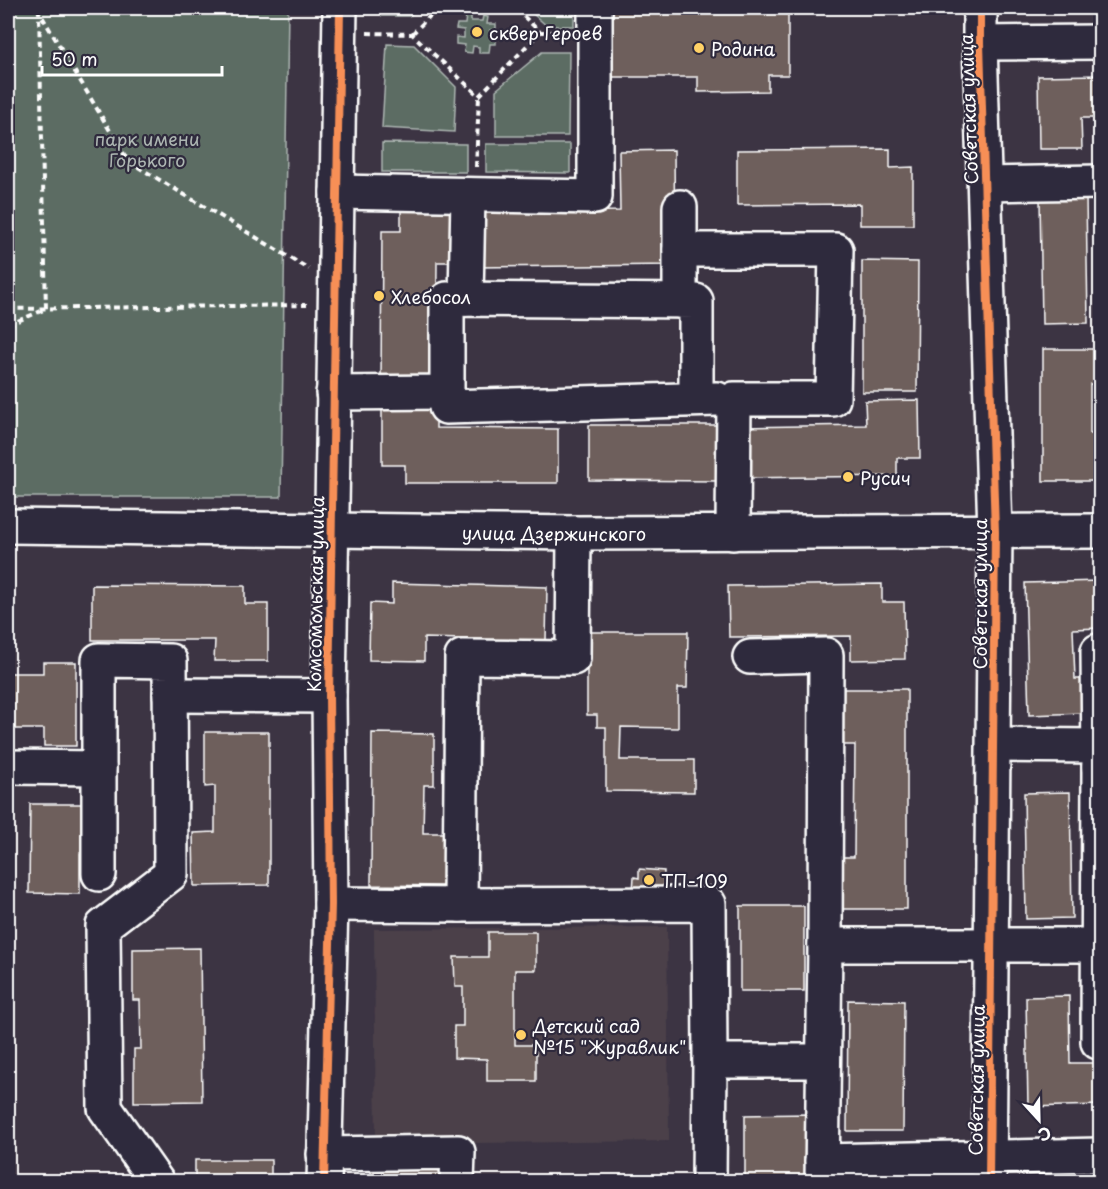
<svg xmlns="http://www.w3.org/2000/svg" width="1108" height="1189" font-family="'Playpen Sans',sans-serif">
	<rect width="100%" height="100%" fill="#3c3443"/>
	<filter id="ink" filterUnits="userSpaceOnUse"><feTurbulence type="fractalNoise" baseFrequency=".0167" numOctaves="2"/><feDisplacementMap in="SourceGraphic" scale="12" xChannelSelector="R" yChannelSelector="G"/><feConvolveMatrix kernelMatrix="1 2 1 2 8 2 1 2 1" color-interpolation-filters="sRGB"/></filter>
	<g filter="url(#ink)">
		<path fill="#4b414a" d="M667,927L669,1141L376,1144L374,929Z"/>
		<path fill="#5b6c64" stroke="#adb6b2" stroke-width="1.5" d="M8,8H288L281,497H8Z
			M382,8H420L409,16H382Z
			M526,8H574V26H547Z
			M466,15L471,16V21H482L483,16L488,17L487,24H496V30H490V36L496,37V44H490L489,53H479V47L473,46L472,53L464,52L465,45L456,44V37L464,38V30L456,29L457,24H465Z
			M387,44L414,45L456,87L454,132L382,128Z
			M542,52H569L568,136H496V90Z
			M382,143L466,144V172H382Z
			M486,144H570V173L486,172Z"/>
		<path fill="#6e5e5b" stroke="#fff" stroke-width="1.5" d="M611,8H788V75H768V91L698,92V77H611Z
			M1100,75V118H1081L1082,149H1039L1038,76Z
			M890,149V168L913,167V225H860V204L737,205V150Z
			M674,150L675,265L478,267L477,213L620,211L619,151Z
			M1086,197L1088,323L1042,324L1040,198Z
			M401,208L458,209V262H437L436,384H381L382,231H401Z
			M862,261L918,262L917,392H862Z
			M1043,349H1097V384H1090V434H1100V481H1043Z
			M919,400L920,458H897V476L744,478L743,427L866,425L865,401Z
			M382,407L436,408V428L558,429V483H405V465H382Z
			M589,425H719V481L589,480Z
			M1100,581V628L1073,629L1075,679H1082L1083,713L1029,715L1025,583Z
			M392,583L547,587L546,641L424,638V661L369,660L370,603L392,604Z
			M882,584V602H904L905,659L851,660V636L729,637L728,586Z
			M92,585L245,586V604H268V661H214L215,640H92Z
			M587,632H688L687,688H678V728L621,727L620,760H694V792L606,791V727H597V715H587Z
			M43,662H76V746H44V729H8V673H43Z
			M842,689H907V909H840V857H854L855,745H842Z
			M205,732H269V885L194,886L193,833L215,832V786L205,787Z
			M372,733L434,734V785H424L423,833H445V886L371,885Z
			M1070,792L1072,918L1026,919L1024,793Z
			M30,804H81V821H90V853H80V894L29,893Z
			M639,869L664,871L663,893L633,891L634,877L639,878Z
			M740,906H804V991H740Z
			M488,932H536V970H515V1045H536V1081H487V1059L454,1058V1026H463V987H455L454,957H488Z
			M200,948L202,1101L134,1102V1049H141L140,1000H133V949Z
			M1069,996L1070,1063H1100V1105L1028,1107L1026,997Z
			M848,1000L904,1001L903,1131H847Z
			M811,1114V1182H745V1115Z
			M195,1160H271V1182H195Z
			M447,1160V1182H371V1161Z"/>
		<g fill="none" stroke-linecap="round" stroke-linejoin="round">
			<g stroke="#fff" stroke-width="38">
				<g id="minor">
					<path d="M980,8V43L995,532L989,1182"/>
					<path d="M980,43L1100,42"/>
					<path d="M985,184L1100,182"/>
					<path d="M337,192L595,197V8"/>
					<path d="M680,250H836L833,399H734L733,533"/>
					<path d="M466,299L468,195"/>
					<path d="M680,301V207"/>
					<path d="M447,392L446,407L717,399"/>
					<path d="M333,393L447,392V299L696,301V399"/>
					<path id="s1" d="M8,526L574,533L1100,531"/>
					<path d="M1100,651H1098L1099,767H1100"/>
					<path d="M750,657L826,655L825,945H1100"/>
					<path d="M170,695L329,696"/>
					<path d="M994,745L1099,746"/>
					<path d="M8,767L99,768"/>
					<path d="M1099,767L1098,1042H1100"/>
					<path d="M99,874V660L170,661L171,874L103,926L105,1108L157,1182"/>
					<path d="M331,904L460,905L462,657L573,658L574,533"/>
					<path d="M460,905L709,904L710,1061"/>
					<path d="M324,1154L458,1152L457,1182"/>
					<path d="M822,1161L1100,1155"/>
					<path d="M324,1182L331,904L329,696L340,8"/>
					<path d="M709,1182L710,1061H823"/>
					<path d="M822,1182L825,945"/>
				</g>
			</g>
			<path stroke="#fff" stroke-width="4" stroke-dasharray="6 4.5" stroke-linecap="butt" d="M37,8L128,161L309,269
				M540,32H566
				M367,33L412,34L479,96L540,32L515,8
				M412,34L438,8
				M476,167L479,96
				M8,309L307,305
				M8,325L46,309L39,12"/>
			<use href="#minor" stroke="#2f2a3d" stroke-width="33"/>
			<g stroke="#2f2a3d" stroke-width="11">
				<path id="cycleway" d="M980,8V43L995,532L989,1182
					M324,1182L331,904L329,696L340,8"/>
			</g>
			<use href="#cycleway" stroke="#f78f57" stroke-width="8"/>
		</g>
	</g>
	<g fill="#ffd166" stroke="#2f2a3d" stroke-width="2">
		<circle cx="477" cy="32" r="6"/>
		<circle cx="699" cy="48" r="6"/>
		<circle cx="379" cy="296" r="6"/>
		<circle cx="848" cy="477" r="6"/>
		<circle cx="649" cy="880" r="6"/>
		<circle cx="521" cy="1035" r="6"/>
	</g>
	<g text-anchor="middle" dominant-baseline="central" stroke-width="4.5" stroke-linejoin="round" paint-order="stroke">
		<g font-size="18" fill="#fff" stroke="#2f2a3d" text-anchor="start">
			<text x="489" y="32">сквер Героев</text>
			<text x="711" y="48">Родина</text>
			<text x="391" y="296">Хлебосол</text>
			<text x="860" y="477">Русич</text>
			<text x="661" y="880">ТП-109</text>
			<text x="533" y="1025">Детский сад<tspan x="533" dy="21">№15 "Журавлик"</tspan></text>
		</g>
		<g font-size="18" fill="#fff" stroke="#2f2a3d">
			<text transform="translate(968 109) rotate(-92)">Советская улица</text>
			<text stroke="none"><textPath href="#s1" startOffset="546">улица Дзержинского</textPath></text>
			<text transform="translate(315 594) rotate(-89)">Комсомольская улица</text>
			<text transform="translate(979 594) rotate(-90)">Советская улица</text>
			<text transform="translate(976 1080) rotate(-89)">Советская улица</text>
		</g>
		<g font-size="18" fill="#adb6b2" stroke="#2f2a3d">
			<text x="147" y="138">парк имени<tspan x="147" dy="21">Горького</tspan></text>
		</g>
	</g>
	<rect width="1108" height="1189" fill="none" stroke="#2f2a3d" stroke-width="30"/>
	<rect x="15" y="15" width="1078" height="1159" fill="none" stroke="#fff" stroke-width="2" filter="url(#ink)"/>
	<g transform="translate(1039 1120) rotate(158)" stroke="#2f2a3d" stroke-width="4.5" paint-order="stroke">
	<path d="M0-4.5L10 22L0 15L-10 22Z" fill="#ffffff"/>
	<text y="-9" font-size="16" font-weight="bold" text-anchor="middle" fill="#ffffff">С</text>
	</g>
	<path d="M42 66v9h180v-9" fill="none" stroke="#ffffff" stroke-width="3"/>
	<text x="51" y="66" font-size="18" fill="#ffffff" stroke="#2f2a3d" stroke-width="4.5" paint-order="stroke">50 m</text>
</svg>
